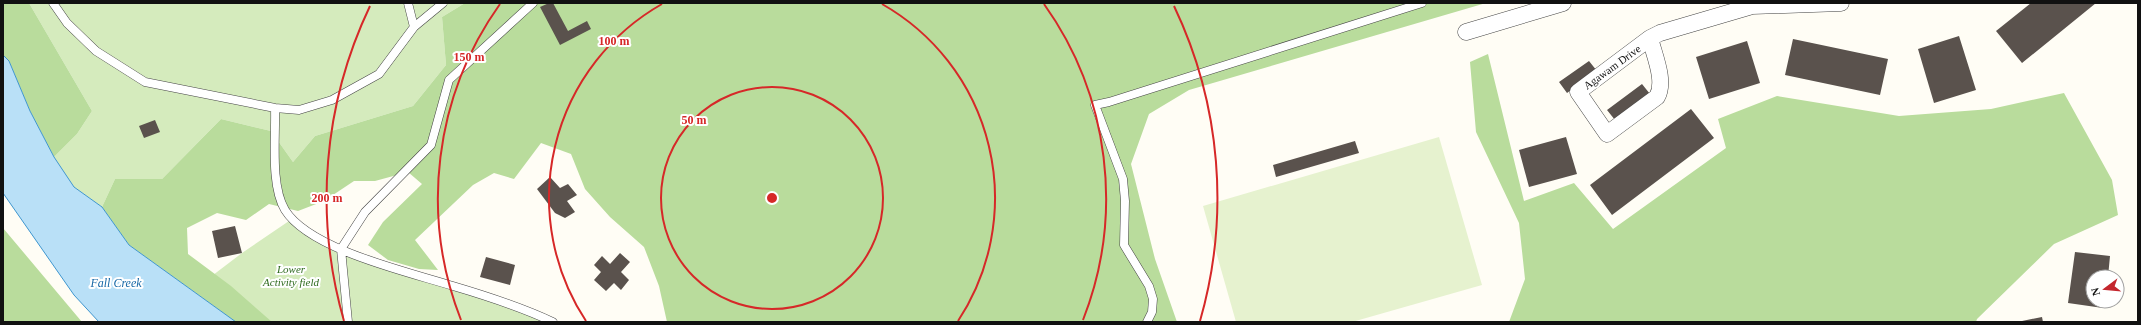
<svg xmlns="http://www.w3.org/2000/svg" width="2141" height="325" font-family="'Times New Roman',serif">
	<rect width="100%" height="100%" fill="#fffdf5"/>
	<path fill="#d5ebbd" d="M29,3H465L442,17L446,65L413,106L315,136L293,162L271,131L221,119L162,179H115L102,207L74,187L54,157L77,134L92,111Z
		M289,221L345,251L551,322H234L196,288L242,253Z"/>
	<path fill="#b9dc9c" d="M3,3H29L92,111L77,134L54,157L30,111L9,61L3,55Z
		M465,3H1486L1189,90L1149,114L1131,164L1155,259L1177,322H667L659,286L644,247L610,217L585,189L571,154L541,143L514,179L494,173L473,185L415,240L438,270L419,269L388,260L368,245L383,222L422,184L408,172L375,181H354L324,201L298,211L269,204L246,220L217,213L187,228L188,254L231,286L272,322H236L129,245L102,207L115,179H162L221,119L271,131L293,162L315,136L413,106L446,65L442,17Z
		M1488,54L1524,201L1574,183L1613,229L1726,148L1718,119L1777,96L1899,116L1991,109L2064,93L2112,180L2118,215L2054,244L1977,319L1976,322H1509L1525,279L1519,223L1476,132L1470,62Z
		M3,228L82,322H3Z"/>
	<path fill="#e6f2cf" d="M1439,137L1482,285L1352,322H1236L1203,206Z"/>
	<path fill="#b9e0f7" stroke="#3f96cf" d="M3,55L9,61L30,111L54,157L74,187L102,207L129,245L236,322H99L74,295L3,193Z"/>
	<path fill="#5a524d" d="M549,3H553L568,31L587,21L591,29L560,45L540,7Z
		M2031,3H2096L2022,63L1996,31Z
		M1959,36L1976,90L1934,103L1918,49Z
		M1793,39L1888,59L1880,95L1785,75Z
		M1747,41L1760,83L1709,99L1696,57Z
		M1589,61L1597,71L1567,93L1559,82Z
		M1642,84L1650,94L1615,120L1607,110Z
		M1691,109L1714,138L1612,215L1590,185Z
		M155,120L160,132L144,138L139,126Z
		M1566,137L1577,174L1529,187L1519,150Z
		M1355,141L1359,153L1276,177L1273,165Z
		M550,177L560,188L568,184L577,195L567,201L575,212L565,218L555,213L537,189Z
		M235,226L242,253L218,258L212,231Z
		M2075,252L2110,256L2108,277H2093V301H2104L2103,308L2068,303Z
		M620,253L630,262L621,272L629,280L621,290L614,283L606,291L594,280L601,272L594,265L602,256L610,264Z
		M486,257L515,265L510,285L480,277Z
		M2042,317L2043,322H2022V321Z"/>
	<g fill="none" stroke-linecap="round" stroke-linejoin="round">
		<g stroke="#444" stroke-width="9">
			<path id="service" d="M53,3L67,23L96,51L145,82L275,108L299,110L332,100L379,74L414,27L408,3
				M414,27L443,3
				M275,108C276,137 270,185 285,210C310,250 409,272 453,286C487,296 521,307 553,322
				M348,322L341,249L365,212L431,145L449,80L533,3
				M1147,322L1152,312L1153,299L1149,286L1124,245L1125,201L1123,179L1095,105L1109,102L1422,3"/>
		</g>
		<g stroke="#444" stroke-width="17">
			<path id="minor" d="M1466,32L1563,3
				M1650,38C1654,55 1666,81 1657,97L1607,134L1578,92Z
				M1650,38L1660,33L1752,6L1841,3"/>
		</g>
		<use href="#service" stroke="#fff" stroke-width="8"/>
		<use href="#minor" stroke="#fff" stroke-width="16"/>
	</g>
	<g fill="none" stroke="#d62828" stroke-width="2">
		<circle cx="772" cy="198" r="111"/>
		<path d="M586 321A223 223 0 0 1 662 4M882 4A223 223 0 0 1 958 321"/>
		<path d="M461 320A334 334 0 0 1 500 4M1044 4A334 334 0 0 1 1083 320"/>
		<path d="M344 321A445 445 0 0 1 370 6M1174 6A445 445 0 0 1 1200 321"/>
	</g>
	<g text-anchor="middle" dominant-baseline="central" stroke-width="4" stroke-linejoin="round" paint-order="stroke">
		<g font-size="11" fill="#111" stroke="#fff">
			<text transform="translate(1612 67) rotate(-36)">Agawam Drive</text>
		</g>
		<g font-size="11" font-style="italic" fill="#2f6b1f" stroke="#fff">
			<text x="291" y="269">Lower<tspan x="291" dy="13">Activity field</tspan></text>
		</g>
		<g font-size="12" font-style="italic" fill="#1768a6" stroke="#fff">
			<text x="116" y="283">Fall Creek</text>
		</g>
	</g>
	<circle cx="772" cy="198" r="6" fill="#d62828" stroke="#fff" stroke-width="2"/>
	<g font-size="12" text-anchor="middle" font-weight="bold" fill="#d62828" stroke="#fff" stroke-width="4" stroke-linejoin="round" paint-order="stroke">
		<text x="614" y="45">100 m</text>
		<text x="469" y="61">150 m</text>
		<text x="694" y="124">50 m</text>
		<text x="327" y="202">200 m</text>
	</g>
	<rect width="2141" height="325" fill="none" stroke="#111111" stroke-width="8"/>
	<g transform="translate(2105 289) rotate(254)"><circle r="19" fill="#ffffff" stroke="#a0a0a0"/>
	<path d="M0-3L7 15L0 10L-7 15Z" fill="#c4262e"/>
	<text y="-6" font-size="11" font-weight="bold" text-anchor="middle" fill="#111111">N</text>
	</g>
</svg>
